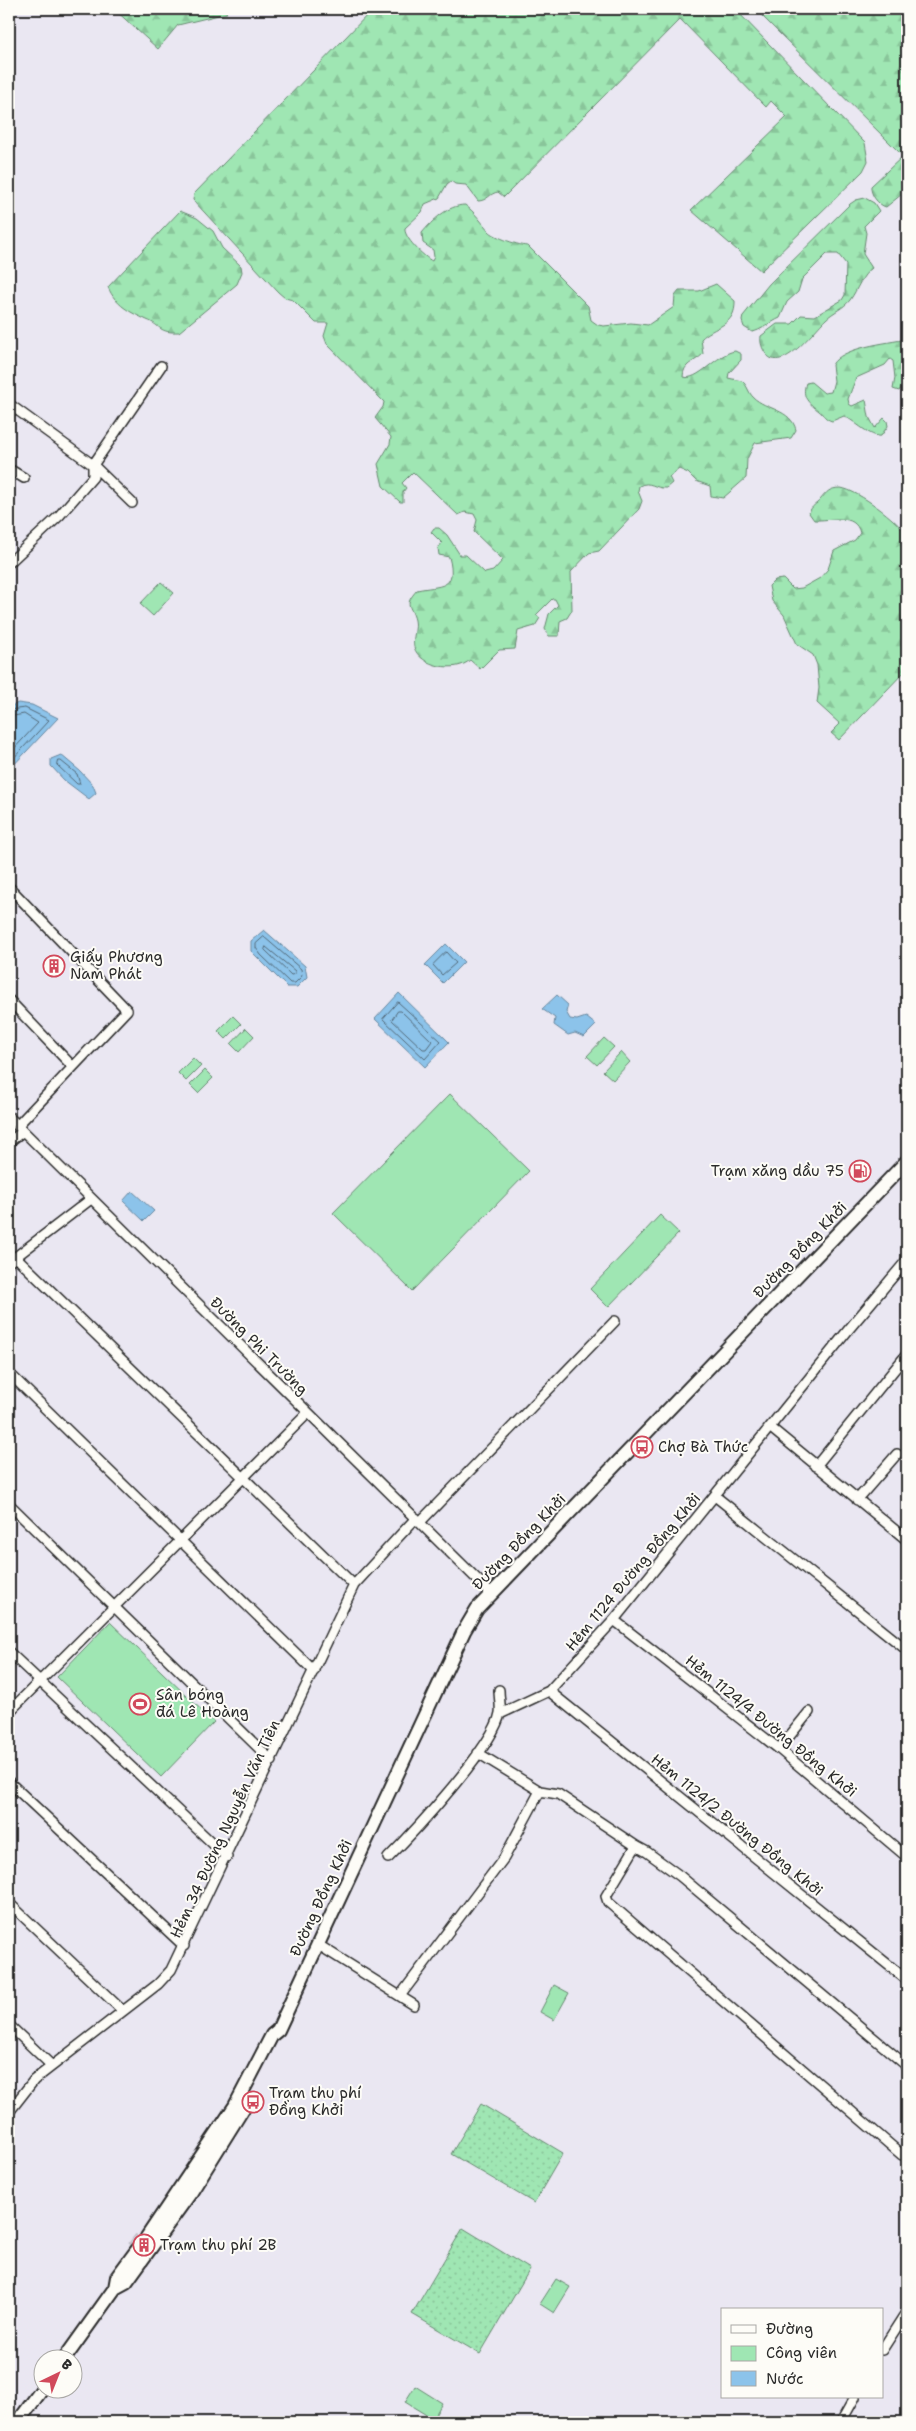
<svg xmlns="http://www.w3.org/2000/svg" width="916" height="2431" font-family="'Shantell Sans',sans-serif">
	<defs>
		<pattern id="grass-dots" width="8" height="8" patternUnits="userSpaceOnUse" patternTransform="scale(1.25)"><rect width="8" height="8" fill="#9fe6b3"/><path d="M2 2h.1M6 6h.1" fill="none" stroke="#89c59a" stroke-width="1.8" stroke-linecap="round"/></pattern>
		<pattern id="forest-firs" width="22" height="20" patternUnits="userSpaceOnUse" patternTransform="scale(1.25)"><rect width="22" height="20" fill="#9fe6b3"/><path d="M5 1l3.5 6h-7zM16 11l3.5 6h-7z" fill="#89c59a"/></pattern>
	</defs>
	<rect width="100%" height="100%" fill="#eae7f2"/>
	<filter id="ink" filterUnits="userSpaceOnUse"><feTurbulence type="fractalNoise" baseFrequency=".02" numOctaves="2"/><feDisplacementMap in="SourceGraphic" scale="10" xChannelSelector="R" yChannelSelector="G"/><feConvolveMatrix kernelMatrix="1 2 1 2 8 2 1 2 1" color-interpolation-filters="sRGB"/></filter>
	<g filter="url(#ink)">
		<path fill="url(#grass-dots)" stroke="#65886f" d="M481,2104L563,2153L534,2203L451,2154Z
			M463,2228L530,2269L480,2354L412,2314Z"/>
		<path fill="url(#forest-firs)" stroke="#65886f" d="M114,9H223L227,13L178,25L158,49Z
			M373,9H735L865,143L868,161L863,171L761,271L691,210L787,117L771,101L766,107L680,19L504,197L498,192C490,193 487,201 478,201L466,185L455,184L451,181L447,184L439,198L425,204L422,212L405,228C403,237 424,257 432,261L434,257L433,250L423,243L422,233C432,221 448,205 465,205C475,212 481,222 489,231C494,237 520,246 528,246L588,306L591,320L598,325L604,326L631,323L648,325L674,307L675,296L679,291H699L716,284L735,301C736,327 713,326 701,339L703,354C694,363 683,363 683,377C698,382 716,354 735,351L741,354V360L729,373L728,378L742,381C748,386 748,392 753,397C766,410 791,409 796,430L791,438L755,443L747,459L746,478L723,498L711,496L710,486L696,481L688,473L679,469L669,477L672,483L666,488C655,489 650,480 639,486L638,491L642,501L639,509L599,551L589,553L571,572L572,610L567,618L560,621L559,636H549L545,629L549,614L558,605L555,599H552L536,615L540,618L535,626L518,631L515,649L499,650L480,669L470,660C456,673 420,667 414,647C412,638 417,629 415,620C411,604 403,606 417,590C439,585 458,591 449,557L439,555L438,548L442,543L431,532L434,528H439L447,535L460,555H466L485,573L493,571L503,560L474,532L477,520L474,514L465,512L458,515L413,472L402,483L406,488L403,492V502H400L383,486L378,464L390,444L391,437L375,418L383,407L384,402L327,344L324,336L328,323H316L293,300L285,298L278,292L193,200L194,194Z
			M755,9H907V190L886,207C878,205 870,194 871,186L903,156Z
			M865,198L874,203L879,211L864,226L866,233L863,254L872,268C861,276 858,289 850,300C844,308 833,312 826,319C814,330 782,375 766,354C762,348 760,343 761,336L777,324H792L801,315L815,316L842,300L845,295L846,264L838,254H827L802,279L798,292L787,302L780,318C771,322 760,331 752,332L744,327L742,321L743,316L769,284L850,204L856,200Z
			M180,211L197,218L213,231L222,248L241,266L242,272L237,284L179,332C158,333 162,326 147,320C130,312 116,306 108,287Z
			M907,339V387L904,384L899,391L893,389L895,378L893,361L890,359L885,365L856,378L848,399L849,404L852,406L866,400L869,417L875,428L884,418L887,421L888,426L881,436C871,438 855,421 844,416L832,421C825,419 824,415 819,411C809,403 801,398 806,383L811,382L824,393L831,392L834,381L832,365C841,347 888,343 907,339Z
			M841,488C859,491 897,520 907,535V669L839,740L831,733L840,724L817,703L819,688L817,665L813,655L797,644L784,615L772,601L769,586L775,580L783,579L793,589L802,588L820,578L828,569L834,551L855,540L860,533C855,512 830,521 814,520L809,513C812,505 816,505 820,500C827,492 829,488 841,488Z"/>
		<path fill="#9fe6b3" stroke="#65886f" d="M161,582L174,593L153,616L140,604Z
			M233,1016L241,1024L226,1039L218,1031Z
			M246,1028L254,1036L239,1052L231,1044Z
			M604,1038L614,1047L597,1065L587,1056Z
			M621,1052L630,1062L613,1080L603,1071Z
			M193,1058L201,1066L186,1081L178,1073Z
			M205,1070L213,1078L198,1093L190,1085Z
			M450,1094L529,1171L412,1291L333,1213Z
			M660,1215L679,1233L608,1307L590,1289Z
			M110,1622L214,1722L161,1777L57,1677Z
			M554,1985L569,1993L554,2020L540,2012Z
			M556,2279L570,2287L554,2313L540,2304Z
			M415,2386L442,2403L433,2419L405,2402Z"/>
		<path fill="#8cc3ea" stroke="#65869e" d="M18,703L32,705L58,718L9,770V707Z
			M61,755L80,771L93,785L96,793L89,799L64,780L51,766V759Z
			M264,930L305,966L307,977L297,987H287L251,951V941Z
			M446,944L464,962L443,983L425,965Z
			M399,993L449,1042L425,1067L375,1019Z
			M557,995L568,1005L566,1012L570,1019L577,1020L586,1017L596,1025L584,1037L575,1033L568,1035L554,1025L555,1018L542,1009Z
			M132,1191L154,1211L144,1221L123,1201Z"/>
		<g fill="none" stroke-linecap="round" stroke-linejoin="round">
			<path stroke="#526877" stroke-width="1" d="M9,710L25,708L49,720L9,763
				M9,717L24,714L38,723L9,754
				M58,761H61L77,774L80,784H77L57,765Z
				M264,937L301,969L302,976L295,983H290L261,955L256,948V944Z
				M266,947L295,971V974L291,975L265,950Z
				M446,952L456,963L442,975L433,965Z
				M398,1002L441,1041L425,1059L383,1019Z
				M398,1011H401L432,1041L426,1049H423L392,1020Z"/>
			<path stroke="#c4c1ca" stroke-width="12" stroke-dasharray="12 6" stroke-linecap="butt" d="M133,2247L143,2234"/>
			<g stroke="#2b2b2b" stroke-width="12">
				<path id="street" d="M9,404L93,465L132,503
					M9,469L24,478
					M9,563L59,516L93,477V465L161,366
					M9,887L127,1010L17,1126
					M9,1000L73,1067
					M9,1117L491,1593
					M9,1142L22,1132
					M16,1257L354,1585
					M9,1262L91,1199
					M9,1373L314,1671
					M771,1428L907,1540
					M816,1466L907,1354
					M715,1496L907,1650
					M857,1500L897,1454
					M9,1504L272,1761
					M420,1522L615,1321
					M614,1620L779,1749L907,1857
					M9,1652L227,1857
					M549,1691L907,1980
					M9,1712L308,1413
					M500,1714L549,1691L614,1620L849,1329L907,1260
					M779,1749L809,1712
					M478,1753L540,1791L558,1794L636,1846L647,1852L680,1876L907,2066
					M9,1782L184,1946
					M636,1846L606,1896L608,1902L902,2155
					M388,1858C413,1833 495,1745 500,1713C501,1706 499,1698 499,1690
					M9,1903L123,2011
					M317,1944L414,2005
					M400,1996L504,1858L540,1791
					M9,2025L52,2066
					M9,2112L34,2080L158,1984L171,1970L354,1585L416,1518
					M882,2350L907,2311
					M841,2422L855,2397"/>
			</g>
			<g stroke="#2b2b2b" stroke-width="16">
				<path id="secondary" d="M147,2237L235,2106L272,2035L278,2030L464,1631L477,1609L907,1161
					M115,2288L117,2277L137,2250
					M65,2358L115,2288L126,2282L191,2192L244,2107
					M18,2422L43,2388"/>
			</g>
			<use href="#street" stroke="#fdfcf7" stroke-width="9"/>
			<use href="#secondary" stroke="#fdfcf7" stroke-width="12"/>
		</g>
	</g>
	<defs>
		<g id="building-ring" transform="scale(1.125)"><circle r="9.5" fill="#fdfcf7" stroke="#d1495b" stroke-width="1.5"/><path d="M-4-6H4V6H1V3H-1V6H-4ZM-2.5-4.3h1.7v1.8h-1.7ZM.8-4.3h1.7v1.8H.8ZM-2.5-1h1.7V.8h-1.7ZM.8-1h1.7V.8H.8Z" fill="#d1495b"/></g>
		<g id="fuel-ring" transform="scale(1.125)"><circle r="9.5" fill="#fdfcf7" stroke="#d1495b" stroke-width="1.5"/><path d="M-5.5-6h7V0h2V4h1.3V-2.5L3-4.5l.8-.8L6-3V5H2.5V1h-1V6h-7ZM-4.2-4.7v3.2H.2V-4.7Z" fill="#d1495b"/></g>
		<g id="bus-ring" transform="scale(1.125)"><circle r="9.5" fill="#fdfcf7" stroke="#d1495b" stroke-width="1.5"/><path d="M-5-6H5V4H4V6H2V4H-2V6H-4V4H-5ZM-3.5-4V0h7V-4ZM-3.5 1.2v1.5H-2V1.2ZM2 1.2v1.5H3.5V1.2Z" fill="#d1495b"/></g>
		<g id="stadium-ring" transform="scale(1.125)"><circle r="9.5" fill="#fdfcf7" stroke="#d1495b" stroke-width="1.5"/><path d="M0-5a6.5 5 0 1 0 0 10a6.5 5 0 1 0 0-10ZM-3.5-1.8h7v3.6h-7Z" fill="#d1495b"/></g>
	</defs>
	<g fill-rule="evenodd">
		<use href="#building-ring" x="54" y="966"/>
		<use href="#fuel-ring" x="860" y="1171"/>
		<use href="#bus-ring" x="642" y="1447"/>
		<use href="#stadium-ring" x="140" y="1704"/>
		<use href="#bus-ring" x="253" y="2102"/>
		<use href="#building-ring" x="144" y="2245"/>
	</g>
	<g text-anchor="middle" dominant-baseline="central" stroke-width="4" stroke-linejoin="round" paint-order="stroke">
		<g font-size="15" fill="#2b2b2b" stroke="#fdfcf7" text-anchor="start">
			<text x="70" y="957">Giấy Phương<tspan x="70" dy="17">Nam Phát</tspan></text>
			<text x="844" y="1171" text-anchor="end">Trạm xăng dầu 75</text>
			<text x="658" y="1447">Chợ Bà Thức</text>
			<text x="156" y="1695">Sân bóng<tspan x="156" dy="17">đá Lê Hoàng</tspan></text>
			<text x="269" y="2093">Trạm thu phí<tspan x="269" dy="17">Đồng Khởi</tspan></text>
			<text x="160" y="2245">Trạm thu phí 2B</text>
		</g>
		<g font-size="15" fill="#2b2b2b" stroke="#fdfcf7">
			<text transform="translate(800 1250) rotate(-46)">Đường Đồng Khởi</text>
			<text transform="translate(259 1346) rotate(45)">Đường Phi Trường</text>
			<text transform="translate(519 1542) rotate(-46)">Đường Đồng Khởi</text>
			<text transform="translate(633 1572) rotate(-50)">Hẻm 1124 Đường Đồng Khởi</text>
			<text transform="translate(771 1726) rotate(39)">Hẻm 1124/4 Đường Đồng Khởi</text>
			<text transform="translate(737 1825) rotate(39)">Hẻm 1124/2 Đường Đồng Khởi</text>
			<text transform="translate(225 1829) rotate(-65)">Hẻm 34 Đường Nguyễn Văn Tiên</text>
			<text transform="translate(321 1898) rotate(-65)">Đường Đồng Khởi</text>
		</g>
	</g>
	<rect width="916" height="2431" fill="none" stroke="#fdfcf7" stroke-width="30"/>
	<rect x="15" y="15" width="886" height="2401" fill="none" stroke="#2b2b2b" stroke-width="2" filter="url(#ink)"/>
	<rect x="721" y="2308" width="162" height="90" fill="#fdfcf7" stroke="#a9a8a5"/>
	<rect x="731" y="2325" width="25" height="8" fill="#fdfcf7" stroke="#a9a8a5"/>
	<text x="766" y="2334" font-size="15" fill="#2b2b2b">Đường</text>
	<rect x="731" y="2346" width="25" height="15" fill="#9fe6b3" stroke="#a9a8a5"/>
	<text x="766" y="2358" font-size="15" fill="#2b2b2b">Công viên</text>
	<rect x="731" y="2371" width="25" height="15" fill="#8cc3ea" stroke="#a9a8a5"/>
	<text x="766" y="2384" font-size="15" fill="#2b2b2b">Nước</text>
	<g transform="translate(58 2374) rotate(43)"><circle r="24" fill="#fdfcf7" stroke="#a9a8a5"/>
	<path d="M0-4L9 19L0 12L-9 19Z" fill="#d1495b"/>
	<text y="-8" font-size="14" font-weight="bold" text-anchor="middle" fill="#2b2b2b">B</text>
	</g>
</svg>
